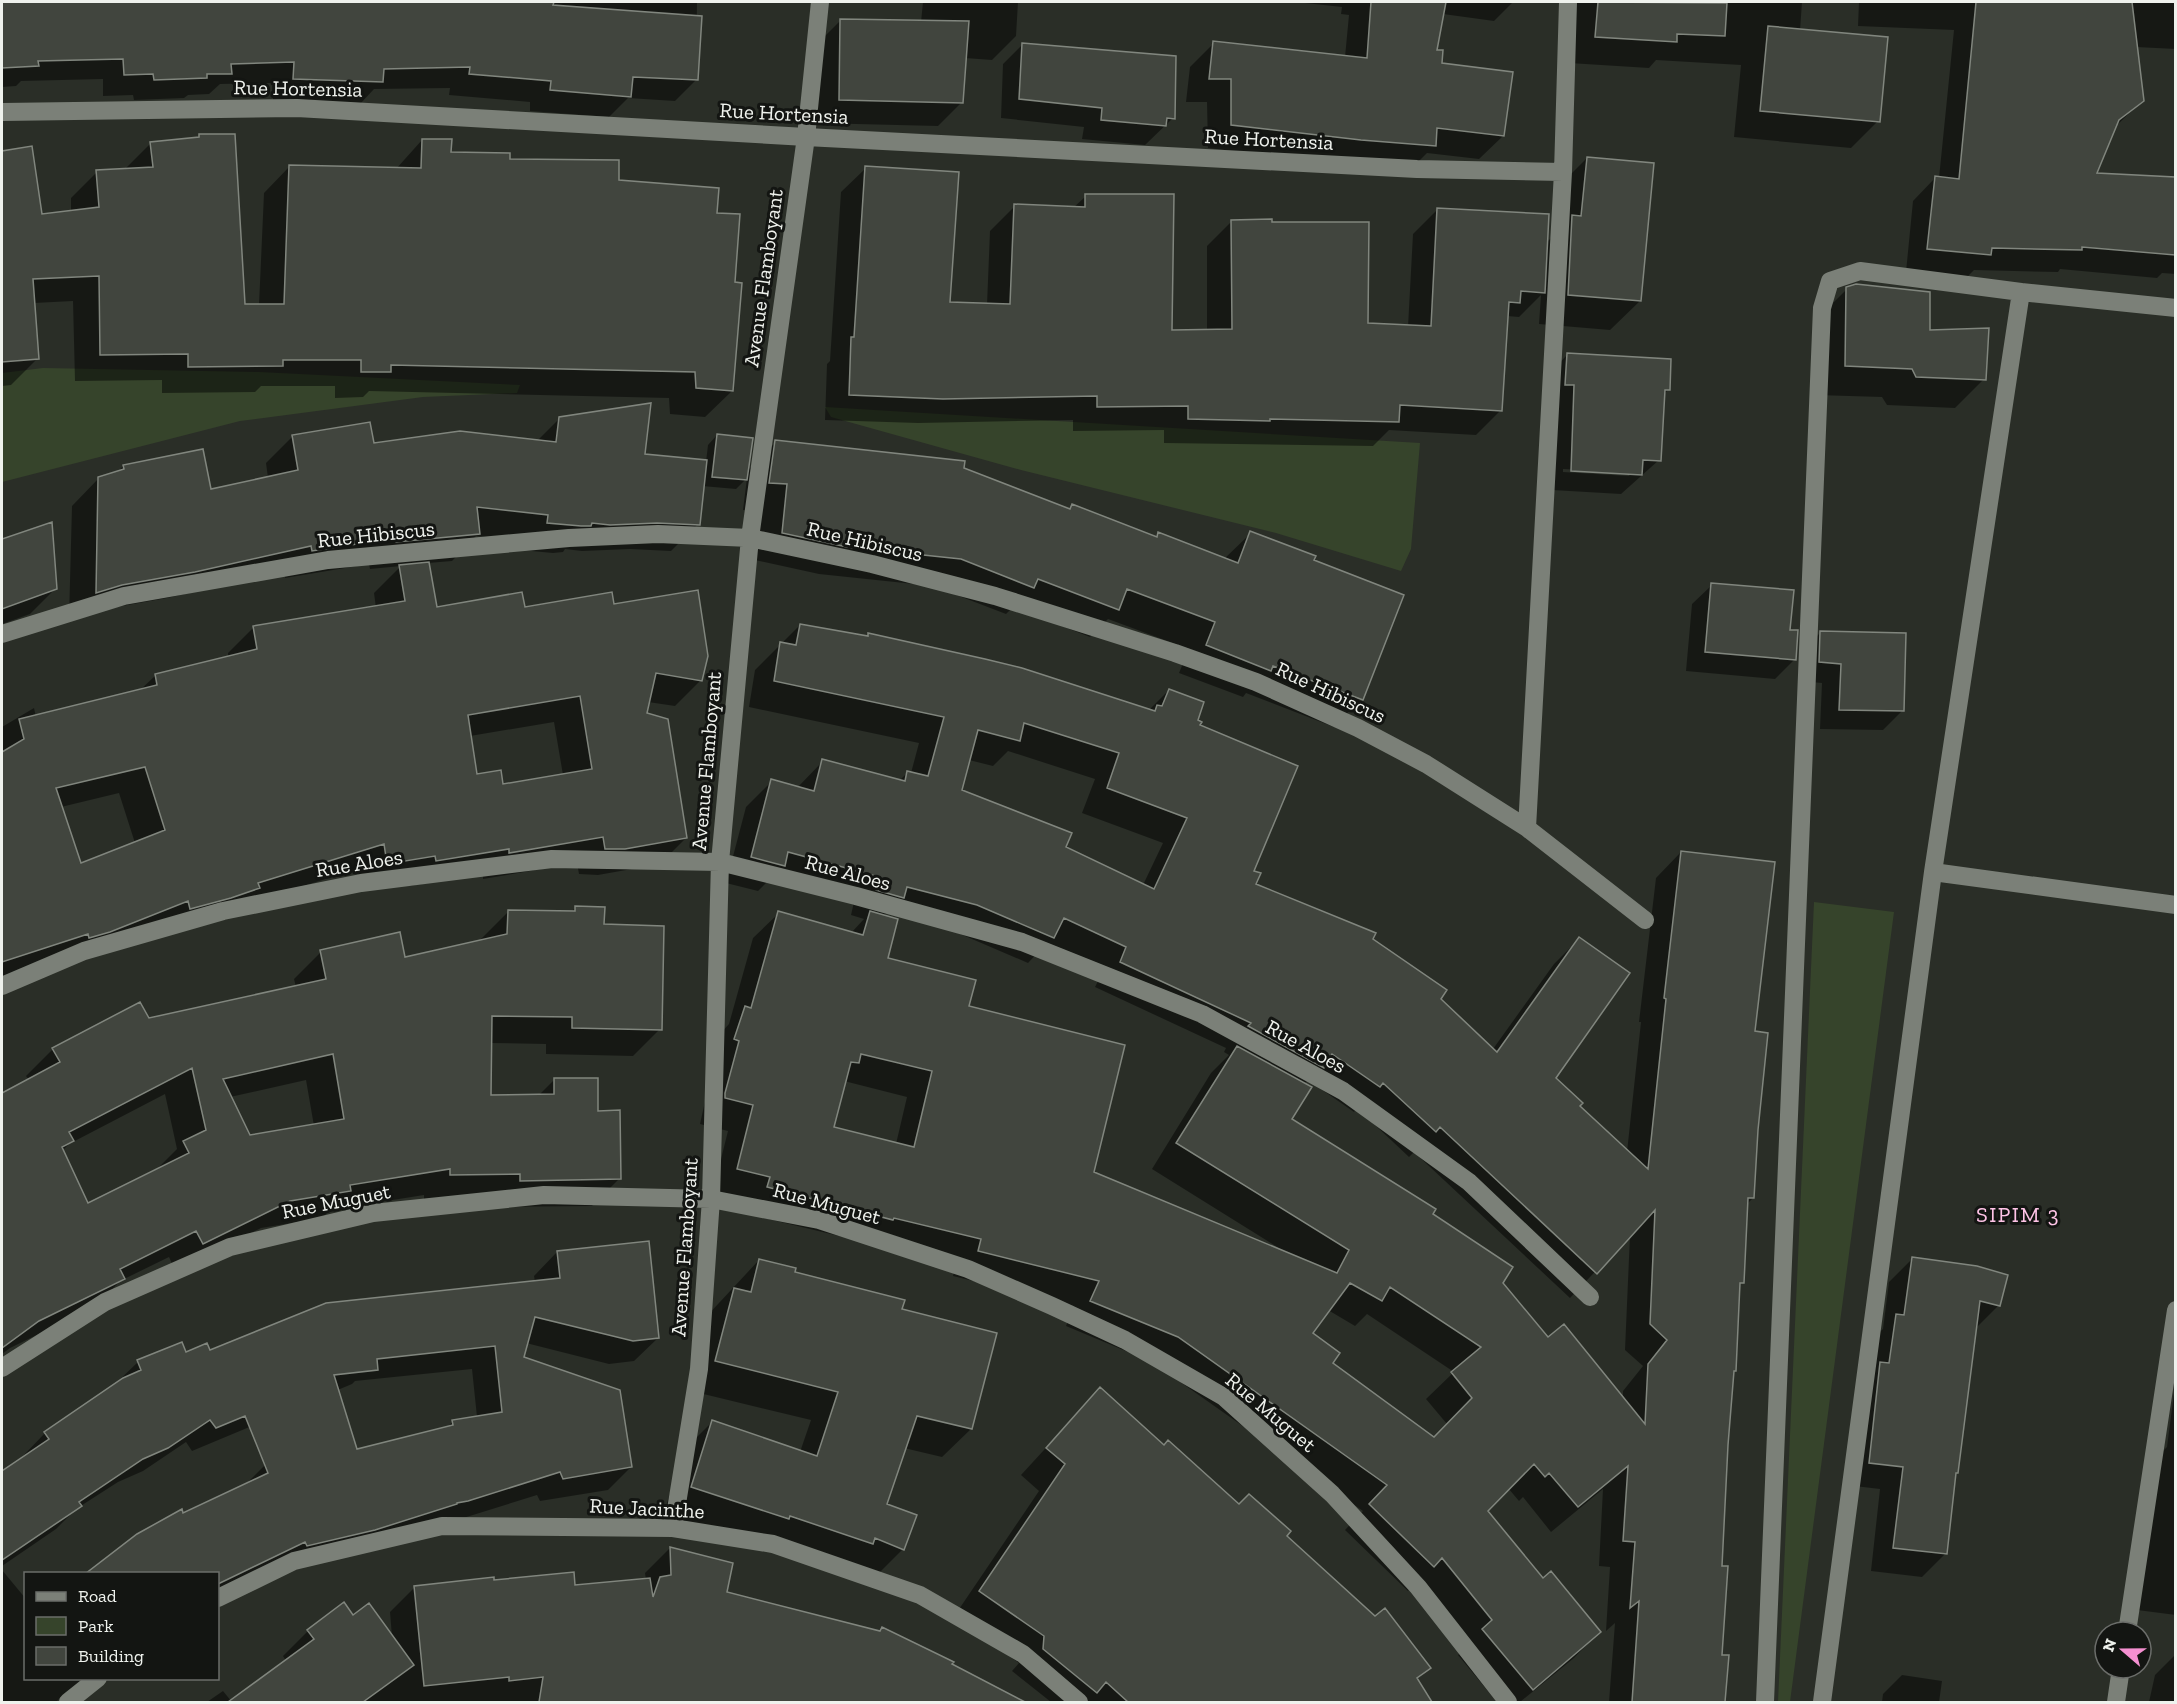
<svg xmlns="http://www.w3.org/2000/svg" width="2177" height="1704" font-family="'Zilla Slab',serif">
	<rect width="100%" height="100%" fill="#2a2e27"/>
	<path fill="#36442b" d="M43,368L259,372L520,385L517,393L423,397L240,421L2,482V373Z
		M825,407L1420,443L1411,549L1401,571L1276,533L1021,470L831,417Z
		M1814,902L1894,912L1790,1702H1778Z"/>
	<path fill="#0007" fill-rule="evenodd" d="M2,2H697L696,80L675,101L628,98L609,117L530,111V102L449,95L450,88L374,89L361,103L273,100V83L220,84L209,94L188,95L184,98L134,100L133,95L103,96V79L21,81L16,86L2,87Z
		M923,2H1018L1016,36L992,60L965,58L962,102L938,126L815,123L817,44L841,20L921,22Z
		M1296,2H1513L1494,21L1443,14L1436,51L1441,64L1503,136L1479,159L1427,153L1411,169L1336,164L1208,148L1207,102H1186L1190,67L1214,43L1345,57L1349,15L1341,14L1342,7Z
		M1573,2H1802L1800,31L1878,121L1851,148L1734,137L1741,65L1656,60L1649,68L1569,63Z
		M1859,2H2176V49L2136,47L2142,101L2114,128L2095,175L2176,179V274L2162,273L2157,278L2060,269L2058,272L1974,270L1967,277L1906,272L1913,201L1935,178H1939L1954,30L1858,26Z
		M1023,44L1173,118L1145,145L1082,139L1084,127L1001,118L1003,64Z
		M200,136L243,306L259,305L264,193L290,166L396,169L422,140L450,154L509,161L617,181L715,214L733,284L732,391L705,417L670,414L669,398L369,391L363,397L335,398V386H261L255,392L162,393V380L75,381L73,301L34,303L38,358L11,385L2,386V152L31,148L40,216L71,212V198L97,172L124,170L151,143L197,139Z
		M1587,158L1640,301L1610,330L1539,324L1541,295L1519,317L1507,316L1501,410L1476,435L1389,430L1373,446L1164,443V430L1073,431V420L918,423L825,420L827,364L830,361L841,192L866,168L948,304L987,305L990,231L1015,206L1073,208L1086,196L1171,332L1207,331V246L1232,221L1367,324L1408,327L1413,234L1438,209L1546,243L1553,236L1558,187Z
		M1847,289L1929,331L1984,379L1955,408L1887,405L1882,397L1816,395L1818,318Z
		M1567,355L1668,390L1663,395L1659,460L1621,494L1552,490L1548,375ZM1563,469L1632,473L1629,476L1563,472Z
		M560,418L643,455L706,462L708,445L717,435L747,471L776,442L962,469L1068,510L1072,506L1155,538L1159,534L1224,559L1251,533L1312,561L1402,595L1361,699L1334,727L1246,693L1243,697L1179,673L1189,649L1108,619L1090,637L1013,607L1006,614L933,586L819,574L755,560L760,511L743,510L747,478L736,489L702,486L698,524L671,551L630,549L582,551L565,549L563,552L553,553L521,550L522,541L476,536L452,561L428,563L435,608L524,609L613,606L701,680L675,706L648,702L645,714L686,838L660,864L598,875L579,874L577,863L483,879V874L410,886L409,882L361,890L358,869L2,979V727L34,708L36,717L139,691L156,675L228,658V653L254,627L376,608L374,593L401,566L370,569L369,564L285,578L284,572L167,598L94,611L69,619L72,506L99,478L117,473L123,466L210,491L268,478L266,463L293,436L373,445L537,441ZM554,722L563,775L502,786L475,775L470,736ZM119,793L135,843L80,865L61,807Z
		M51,524L56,588L30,614L2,624V541Z
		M1712,585L1788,631L1795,659L1775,679L1686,671L1692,604Z
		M800,625L866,637L869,634L1148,711L1169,690L1198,726L1252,871L1254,884L1372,940L1493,1049L1554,964L1579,939L1554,1078L1578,1106L1627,1152L1641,1022H1639L1656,878L1681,852L1754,1033L1756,1130L1753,1198L1746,1205L1742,1283L1738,1286L1720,1567V1656L1727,1657L1724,1702H1609L1615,1623L1606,1631L1610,1567L1599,1566L1603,1489L1551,1532L1523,1497L1519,1501L1508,1488L1486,1511L1543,1580L1599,1632L1574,1658L1520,1702H1497L1458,1655L1467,1646L1416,1582L1408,1591L1345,1530L1363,1511L1152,1362L1066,1326L1074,1306L953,1276L956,1264L743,1213L712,1195L728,1131L700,1124L720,1034L729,1024L753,938L779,913L851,933L864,919L851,915L854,902L770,879L758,891L726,883L746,807L772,781L797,788L823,761L899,781L908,772L911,773L919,743L749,707L755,670ZM1008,751L1095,779L1082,813L1163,843L1143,885L1064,848L961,791L969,760L993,766ZM887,913L951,930L1028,963L1044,946L1102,973L1095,987L1226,1048L1224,1052L1229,1055L1211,1073L1152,1169L1282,1250L1281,1251L1092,1173L968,1007L886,959L883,917ZM1308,1080L1354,1112L1357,1108L1409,1157L1414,1152L1570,1298L1630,1235L1625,1350L1643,1366L1623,1391V1399L1548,1339L1501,1283L1431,1215L1290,1120L1304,1084ZM844,1081L907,1097L896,1144L832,1128ZM1328,1310L1355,1326L1367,1314L1454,1372L1426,1399L1447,1424L1433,1439L1331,1364L1311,1334Z
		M1821,632L1902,711L1883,730L1820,729L1822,683L1800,681L1801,652Z
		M575,908L603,926L660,1029L633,1056L546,1054V1044L490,1043L489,1097L538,1096L554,1080L597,1112L619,1179L592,1206L494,1207L424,1201V1195L330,1210L322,1218L261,1228L175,1270L169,1257L120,1281L96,1306L10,1348L2,1354V1094L29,1080L26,1076L53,1049L148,1020L296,987L294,979L321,952L404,959L481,941V939L508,912L570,913ZM306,1080L314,1126L249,1136L230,1097ZM165,1094L177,1149L157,1169L88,1205L62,1151L69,1144Z
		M557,1252L658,1338L634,1361L609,1364L526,1343L522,1358L631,1467L608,1490L540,1501L537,1495L444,1524L284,1569L218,1595V1574L183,1514L244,1486L265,1465L356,1451L447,1428L453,1421L477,1417L472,1369L355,1381L352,1384L192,1451L186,1442L143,1471L118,1482L76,1509L56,1529L2,1566V1473L23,1459L22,1457L45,1433L114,1385L138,1362L181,1344L185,1354L210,1352L535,1282L534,1276Z
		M1912,1259L1998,1306L1975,1329L1957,1472L1954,1475L1945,1554L1922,1577L1871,1571L1880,1489L1846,1485L1873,1338L1883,1329L1889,1282Z
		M759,1260L901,1310L971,1429L942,1457L904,1448L885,1505L903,1549L874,1578L759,1547L663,1516L683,1451L712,1422L800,1452L811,1420L687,1390L705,1318Z
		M2176,1378V1615L2137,1610L2155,1459L2167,1447Z
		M1100,1389L1164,1446L1239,1506L1285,1536L1429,1667L1416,1680L1430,1702H1051L1012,1671L1019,1663L953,1618L1039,1491L1021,1475Z
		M670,1548L725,1593L878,1632L882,1629L1005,1694L1000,1702H702L635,1685L666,1702H207L223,1691L232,1702L286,1661L283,1656L308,1631L343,1604L352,1617L392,1637L390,1612L415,1587L493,1581L574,1587L646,1580L645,1573Z
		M2,1570L26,1599V1678H89L66,1692L56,1702H2Z
		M2176,1654V1702H2149L2155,1675Z
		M1902,1675L1942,1681L1939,1702H1882L1883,1694Z"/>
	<path fill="#41453e" stroke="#81867e" stroke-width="1.5" fill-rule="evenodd" d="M2,2H554L553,5L702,16L698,80L633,77L631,97L550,90L551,81L469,74L470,67L384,69L383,82L293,79L294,62L231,64L232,74H207V78L154,80L153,74L124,75L123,59L38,61L39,66L2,68Z
		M1371,2H1446L1437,50H1443L1442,63L1513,72L1504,136L1437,128L1436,146L1361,140L1231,125V79H1209L1213,41L1367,58Z
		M1598,2L1727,3L1725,36L1677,34V42L1595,37Z
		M1976,2H2132L2144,101L2119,120L2097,173L2175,177V255L2082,247V250L1992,248L1991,255L1927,249L1935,176L1959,179Z
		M840,19L969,21L963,103L839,100Z
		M1768,26L1888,37L1880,122L1760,111Z
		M1022,43L1176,56L1175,119L1167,118L1166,126L1101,120L1102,108L1019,99Z
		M199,134H235L245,304H284L289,165L421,168L422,139H452L451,152L510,153V159L619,160V180L719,188L717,213L740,214L735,282L742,283L733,391L696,388L695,372L391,365V372H361V360H283V366L188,367V354L100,355L99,276L33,279L39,359L2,362V151L32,146L42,214L99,207L96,170L153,167L150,142L199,137Z
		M1587,157L1654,163L1641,301L1568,295L1572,215L1581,216Z
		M865,166L959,172L950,302L1010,304L1014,204L1085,207V194H1174L1172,330L1232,329L1231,220L1272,219V222H1369L1368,323L1431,326L1437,208L1549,214L1545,293L1521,291L1520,303L1509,302L1502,411L1400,405L1399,422L1270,419V421L1188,419V406L1097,407V396L943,399L849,395L851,337H854Z
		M1856,284L1930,292V330L1989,328L1986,380L1916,377L1912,369L1845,366L1846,287Z
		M1567,353L1671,359L1670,390H1665L1661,461L1643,460L1642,475L1571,471L1574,385H1565Z
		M651,403L645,454L707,460L700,525L657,523L610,525L592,523L591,526H581L547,523L548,515L477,507L480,534L396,542V538L312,551L311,546L195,572L122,585L96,593L98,477L124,469L123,465L203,449L211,489L298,470L292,435L370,422L374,443L460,431L556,442L559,417Z
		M717,434L753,438L747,480L712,477Z
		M775,440L965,461L964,468L1070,509L1072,504L1157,537L1158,532L1238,563L1250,531L1316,556L1314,560L1404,595L1363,700L1273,666L1271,671L1206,645L1215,622L1127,589L1119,610L1038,579L1034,588L961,559L847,547L782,533L787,484L769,483Z
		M52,522L57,589L2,609V539Z
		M429,562L437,607L522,592L525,607L612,592L614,604L698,590L708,656L702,681L656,673L647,713L668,719L687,838L625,849H605L603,837L509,853V849L436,861L435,856L387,864L384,844L258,883L260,888L231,898L190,909L188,901L110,932L89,938L88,934L2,962V752L24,739L19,719L157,685L155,674L257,649L253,626L405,601L399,565ZM580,696L592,769L503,784L501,770L477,774L468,715ZM145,767L165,830L81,863L56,788Z
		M1711,583L1794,590L1790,630H1798L1796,660L1705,652Z
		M800,624L868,636V633L985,659L1022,668L1155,711L1157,705L1162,706L1169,689L1204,702L1198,720L1202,722L1200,725L1298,766L1254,871L1261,873L1256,884L1376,933L1373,939L1447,990L1441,999L1497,1052L1579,937L1630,973L1556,1078L1583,1103L1580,1106L1648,1169L1666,999L1664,998L1681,851L1775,862L1755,1031L1768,1033L1758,1130L1754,1198H1748L1744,1283H1740L1736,1371H1734L1728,1445L1722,1566H1728L1722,1655H1729L1725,1702H1632L1639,1601L1630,1608L1635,1542L1623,1541L1628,1466L1578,1507L1549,1473L1545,1477L1534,1464L1488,1511L1543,1578L1551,1571L1601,1632L1533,1690L1482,1629L1492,1620L1442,1558L1434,1567L1369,1504L1387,1485L1178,1337L1090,1301L1099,1281L978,1251L981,1239L894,1218L893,1220L767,1187L770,1177L737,1169L753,1105L725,1098V1093L739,1041L734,1039L745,1006L751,1008L778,911L863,935L870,911L898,919L888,958L976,980L969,1006L1125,1045L1094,1172L1337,1273L1349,1250L1176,1143L1237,1046L1312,1087L1292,1119L1436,1209L1433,1214L1513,1267L1503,1283L1548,1337L1564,1324L1645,1424L1648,1364L1667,1340L1650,1324L1655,1210L1597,1274L1440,1127L1436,1132L1383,1083L1380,1087L1332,1054L1324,1068L1248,1026L1251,1023L1120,962L1126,947L1064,918L1054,938L977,905L907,887L904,898L876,890L879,877L788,852L785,866L751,857L771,779L814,791L822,759L905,781L907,771L928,776L944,717L774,681L780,642L796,645ZM1024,723L1119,753L1107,788L1187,818L1154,889L1066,847L1072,833L962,790L978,730L1020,741ZM861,1054L932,1071L914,1147L834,1127L851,1062L859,1063ZM1350,1283L1382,1301L1390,1287L1481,1347L1451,1372L1472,1398L1434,1437L1333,1363L1340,1353L1313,1333Z
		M1820,631L1906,633L1904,711L1839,710L1841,664L1819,662Z
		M575,906L605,907L604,924L664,926L662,1030L572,1028V1017L492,1016L491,1095L554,1094V1078H598V1111L620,1110L621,1179L520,1181V1174L450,1175V1169L350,1185L351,1191L290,1201L203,1244L196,1231L120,1269L125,1279L39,1321L2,1348V1093L60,1062L52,1048L140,1002L149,1018L326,979L320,950L400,932L405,957L507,934L508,910L575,911ZM333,1054L344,1119L250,1135L223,1079ZM192,1068L206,1130L183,1141L189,1153L88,1203L62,1147L74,1141L69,1132Z
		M649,1241L659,1338L633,1341L535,1317L524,1357L620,1390L632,1467L563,1479L560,1472L468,1501L457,1503V1504L375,1530L307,1546L305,1542L218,1584V1574H85L137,1534L182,1509L183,1513L268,1473L245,1416L216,1428L210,1420L168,1448L143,1459L79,1502L82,1506L2,1560V1471L49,1439L44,1432L123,1378L141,1370L137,1360L182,1342L186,1352L207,1343L210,1350L326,1303L560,1278L557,1251ZM495,1346L502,1412L452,1420L453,1425L357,1449L334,1375L378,1370L377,1359Z
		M1912,1257L1977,1266L2008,1275L2000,1306L1980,1301L1958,1473H1956L1947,1554L1893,1548L1903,1467L1869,1463L1880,1362L1889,1363L1896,1314L1904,1315Z
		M759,1259L796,1268L795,1272L905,1300L902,1309L997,1333L972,1429L917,1416L887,1504L917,1515L904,1550L875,1538L873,1544L790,1516L789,1519L691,1487L712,1420L817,1456L838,1392L715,1361L734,1288L751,1292Z
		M1100,1387L1164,1445L1168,1440L1239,1504L1249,1494L1291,1531L1287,1536L1375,1616L1385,1608L1431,1668L1417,1678L1432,1702H1128L1106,1682L1097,1693L1043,1649L1044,1636L979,1591L1065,1464L1046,1448Z
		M670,1547L733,1563L727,1592L880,1631L882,1627L954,1662L952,1664L1025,1702H539L543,1677L509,1681V1677L424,1686L414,1586L494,1577V1580L574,1572L575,1585L650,1578L653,1597L660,1577L671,1575Z
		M344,1602L353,1615L369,1603L414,1665L363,1702H228L314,1639L307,1630Z"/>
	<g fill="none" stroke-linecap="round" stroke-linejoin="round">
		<path stroke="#7b8078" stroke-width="18" d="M2,112L297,108L806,137L1417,169L1563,172
			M2,634L124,596L328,560L569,538L658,534L750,538L872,564L995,596L1175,653L1256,682L1358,728L1426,764L1527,828L1645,920
			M1527,828L1563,172L1568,2
			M1933,872L2176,905
			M2,986L84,951L223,911L361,883L552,859L720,862L856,896L1022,942L1202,1014L1343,1091L1469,1182L1590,1297
			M2,1368L105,1302L230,1247L373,1213L544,1195L711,1199L819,1220L968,1269L1052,1306L1125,1340L1224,1397L1332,1494L1418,1587L1508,1702
			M673,1528L699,1369L711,1199L720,862L750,538L806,137L820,2
			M218,1598L294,1561L442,1526L673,1528L773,1544L920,1595L1023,1654L1079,1702
			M2127,1632L2176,1310
			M68,1702L98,1678
			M1765,1702L1822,308L1830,281L1860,271L2021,292L2176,308
			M1822,1702L1933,872L2021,292
			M2116,1702L2121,1668"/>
	</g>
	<g text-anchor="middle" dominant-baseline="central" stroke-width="6" stroke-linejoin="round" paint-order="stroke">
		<g font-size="21" fill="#eff2ed" stroke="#131512">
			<text transform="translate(298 88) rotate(1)">Rue Hortensia</text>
			<text transform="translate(784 113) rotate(3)">Rue Hortensia</text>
			<text transform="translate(1269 139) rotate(3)">Rue Hortensia</text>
			<text transform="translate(763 278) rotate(-82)">Avenue Flamboyant</text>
			<text transform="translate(376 534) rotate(-6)">Rue Hibiscus</text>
			<text transform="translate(865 541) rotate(13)">Rue Hibiscus</text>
			<text transform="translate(1331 692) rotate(25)">Rue Hibiscus</text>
			<text transform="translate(706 761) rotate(-85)">Avenue Flamboyant</text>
			<text transform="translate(359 863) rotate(-9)">Rue Aloes</text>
			<text transform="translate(848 872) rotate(15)">Rue Aloes</text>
			<text transform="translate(1306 1046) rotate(29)">Rue Aloes</text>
			<text transform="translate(336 1201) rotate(-11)">Rue Muguet</text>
			<text transform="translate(827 1203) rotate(15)">Rue Muguet</text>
			<text transform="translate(684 1247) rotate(-86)">Avenue Flamboyant</text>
			<text transform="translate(1271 1412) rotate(40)">Rue Muguet</text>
			<text transform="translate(647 1508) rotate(3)">Rue Jacinthe</text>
		</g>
		<g font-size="22" letter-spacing="1.5" fill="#ffc4e7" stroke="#131512">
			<text x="2018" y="1214">SIPIM 3</text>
		</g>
	</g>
	<rect width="2177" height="1704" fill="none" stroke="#eff2ed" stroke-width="6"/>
	<rect x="24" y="1572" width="195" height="108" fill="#131512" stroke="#6b6d6a" stroke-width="1.5"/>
	<rect x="36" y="1592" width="30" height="9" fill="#7b8078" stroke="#6b6d6a" stroke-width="1.5"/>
	<text x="78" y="1602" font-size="18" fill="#eff2ed">Road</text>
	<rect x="36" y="1617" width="30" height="18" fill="#36442b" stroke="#6b6d6a" stroke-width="1.5"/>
	<text x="78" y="1632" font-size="18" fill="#eff2ed">Park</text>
	<rect x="36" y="1647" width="30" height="18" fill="#41453e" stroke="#6b6d6a" stroke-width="1.5"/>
	<text x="78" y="1662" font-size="18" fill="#eff2ed">Building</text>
	<g transform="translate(2123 1650) rotate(290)"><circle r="28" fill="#131512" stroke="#6b6d6a" stroke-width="1.5"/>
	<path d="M0-4.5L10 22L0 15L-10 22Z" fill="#f590d1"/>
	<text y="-9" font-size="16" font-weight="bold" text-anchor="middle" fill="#eff2ed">N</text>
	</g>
</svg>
